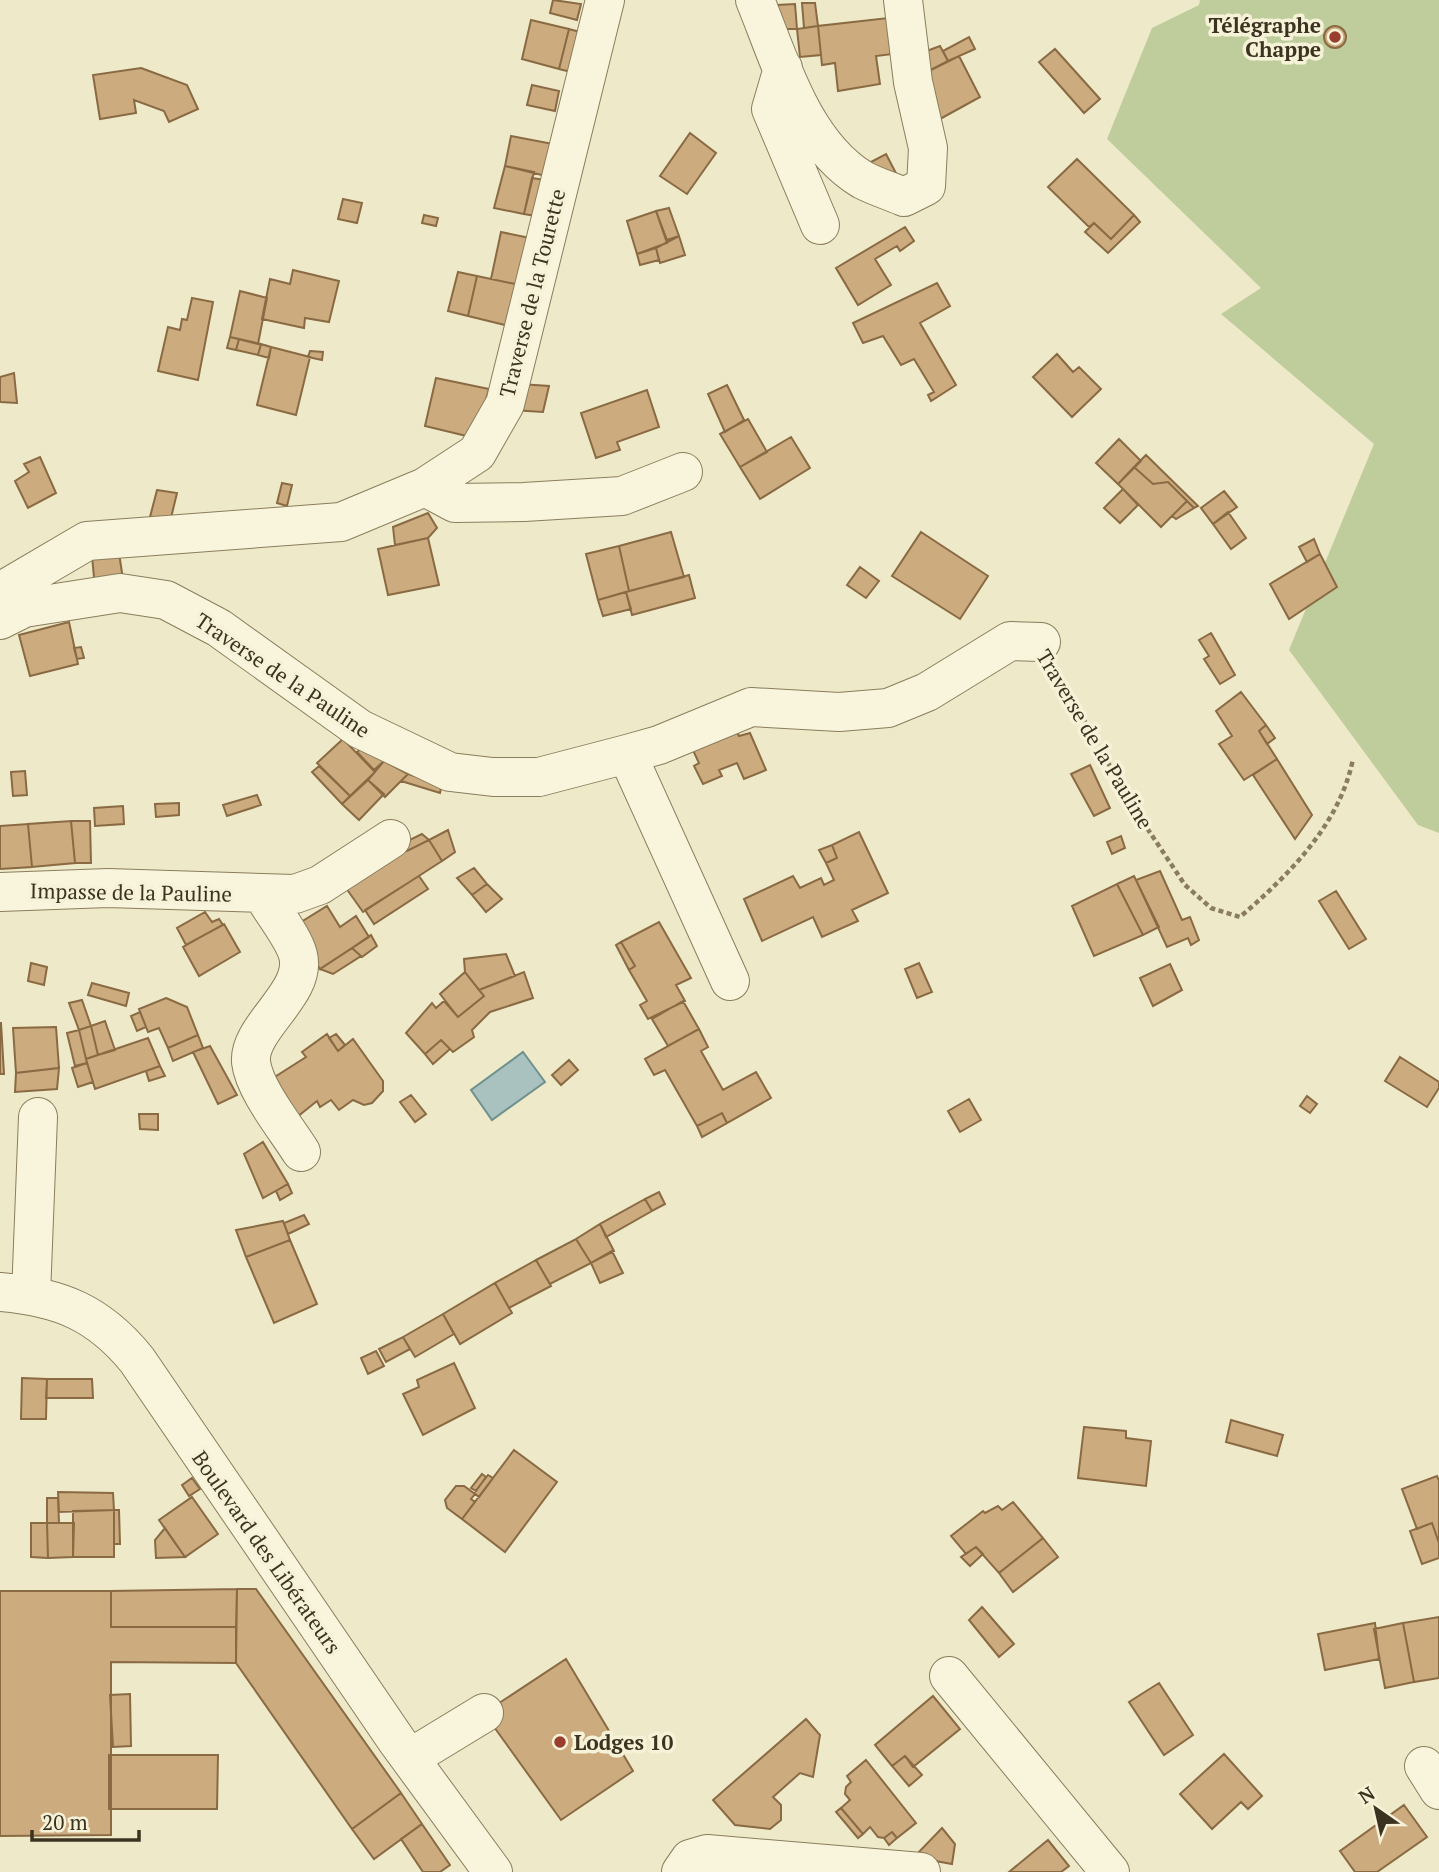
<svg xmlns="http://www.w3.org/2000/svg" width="1439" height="1872" font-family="'PT Serif',serif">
	<rect width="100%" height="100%" fill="#eee9c8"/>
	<path fill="#bfcd9c" d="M1200,0H1439V833L1418,825L1289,650L1374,444L1221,314L1261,288L1107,139L1152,28L1199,5Z"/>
	<path fill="#a9c2bf" stroke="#6f918e" stroke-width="2" d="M523,1052L545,1082L492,1120L471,1090Z"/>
	<path fill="#ccab7f" stroke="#896a43" stroke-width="2" d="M553,0L581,4L577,20L550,13Z
		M802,3H815L818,26L804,28Z
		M795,4L797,29H779L777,5Z
		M888,18L893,54L876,56L880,84L838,91L835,63L822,65L818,26Z
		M531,20L569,29L559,69L522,59Z
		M1324 37a11 11 0 1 1 22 0a11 11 0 1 1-22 0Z
		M818,26L821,55L800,57L797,29Z
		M569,29L580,32L571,72L559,69Z
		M969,37L975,49L948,61L943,51Z
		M940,46L948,61L919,76L916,55Z
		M1055,49L1100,99L1084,113L1039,62Z
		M959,56L980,97L940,119L919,76Z
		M141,68L187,85L198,109L169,122L164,111L134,100L136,113L100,119L93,75Z
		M532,85L559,91L555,111L527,105Z
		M690,133L716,153L687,194L660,176Z
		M511,136L553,144L546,176L505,166Z
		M886,154L898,177L884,185L871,162Z
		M1077,159L1134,215L1111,239L1094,223L1089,227L1048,187Z
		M505,166L534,172L524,214L494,208Z
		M532,178L545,180L535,216L524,214Z
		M343,199L362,203L357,223L338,219Z
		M669,208L679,236L667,240L656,211Z
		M656,211L667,243L637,254L627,221Z
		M424,215L438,218L436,226L422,223Z
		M1134,215L1140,222L1108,253L1085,232L1094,223L1111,239Z
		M905,227L914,241L900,251L897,246L875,259L891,285L858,305L836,268Z
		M501,232L530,238L520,285L491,279Z
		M679,236L685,255L660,263L656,248Z
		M656,248L659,260L640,265L637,254Z
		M293,270L339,281L329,322L305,318L304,328L262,319L270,279L290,284Z
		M458,272L477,276L468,316L448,311Z
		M477,276L520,285L509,326L468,316Z
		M937,283L950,306L920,323L956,385L931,401L928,395L934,392L914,359L901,365L883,336L863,343L853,323Z
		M240,291L267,298L258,344L230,337Z
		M192,298L213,302L198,380L158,371L168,327L180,330L182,319L187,320Z
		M230,337L239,339L236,350L227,348Z
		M239,339L261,344L258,355L236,350Z
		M261,344L271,347L269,358L258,355Z
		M271,347L310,357L296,415L257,405Z
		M310,351L323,352L322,360L308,357Z
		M1057,354L1073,372L1079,367L1101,389L1072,417L1033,377Z
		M14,373L17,403L0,402V377Z
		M436,378L489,389L475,438L425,426Z
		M519,384L549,386L543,412L512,410Z
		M727,385L744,420L725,432L708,394Z
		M647,390L659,427L617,442L620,450L596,458L581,413Z
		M748,419L767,452L740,467L720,434Z
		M791,437L810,468L760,499L740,467Z
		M1119,439L1141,461L1118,484L1096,463Z
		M1146,455L1198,506L1194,508L1168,482L1153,484L1134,467Z
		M40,457L56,493L28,508L15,481L29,472L24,464Z
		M1134,467L1153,484L1168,482L1187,501L1161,527L1118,484Z
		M282,483L292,485L287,506L277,503Z
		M1123,489L1138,505L1120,523L1104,508Z
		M157,490L177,493L170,522L150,517Z
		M1224,491L1237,507L1213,524L1201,508Z
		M1187,501L1194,508L1176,519L1172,516Z
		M1228,512L1246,538L1231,549L1213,524Z
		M428,513L437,528L428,538L395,545L393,527Z
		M671,532L684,577L629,591L619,546Z
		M921,532L988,576L960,619L892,576Z
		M428,538L439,585L388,595L378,549Z
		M1314,539L1320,554L1307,562L1299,547Z
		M619,546L629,591L598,600L586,554Z
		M119,553L124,586L95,588L92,556Z
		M1320,554L1337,587L1289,619L1270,584Z
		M860,567L879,581L866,598L847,585Z
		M689,575L695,598L632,615L626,592Z
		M626,592L631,609L603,616L598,600Z
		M69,622L78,664L30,676L19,635Z
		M1211,633L1235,675L1220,684L1204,659L1209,656L1199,640Z
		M81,647L84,658L77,659L74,648Z
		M1241,692L1266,725L1259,731L1277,759L1244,780L1219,744L1232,736L1216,711Z
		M1266,725L1275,738L1267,744L1259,731Z
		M735,728L739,736L750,733L766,770L744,779L737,763L719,770L722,776L703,784L694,766L699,763L691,746Z
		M343,739L375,772L350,796L317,763Z
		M363,747L384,761L374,770L357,752Z
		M1277,759L1312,815L1295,839L1253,775Z
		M384,761L408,774L385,797L368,780Z
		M1090,765L1110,808L1094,816L1071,774Z
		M319,766L350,796L342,804L312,772Z
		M25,771L27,795L13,796L11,772Z
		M408,774L442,784L440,793L401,781Z
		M368,780L384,794L359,820L342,804Z
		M257,795L261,805L227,816L223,805Z
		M179,803V815L156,817L155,804Z
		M123,806L124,824L95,826L94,808Z
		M71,821L75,863L32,867L28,824Z
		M71,821H90L91,863H75Z
		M28,824L32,867L0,869V826Z
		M448,830L455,852L442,861L429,840Z
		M859,832L888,893L852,910L858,921L822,937L813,917L762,941L744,899L793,876L800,888L821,878L824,885L834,880L826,863L837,858L832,845Z
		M422,834L429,840L407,851L401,844Z
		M1121,836L1125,848L1112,854L1107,842Z
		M429,840L442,861L363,912L346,888L404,846L407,851Z
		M832,845L837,858L826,863L819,850Z
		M474,868L487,884L472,895L457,878Z
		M1160,871L1182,920L1190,917L1199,940L1191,945L1188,938L1167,947L1136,880Z
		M419,876L428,889L374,924L365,910Z
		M1134,876L1159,927L1143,935L1117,884Z
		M487,884L502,899L486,912L472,895Z
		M1117,884L1143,935L1094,956L1072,906Z
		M1336,891L1366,939L1349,949L1319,901Z
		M327,906L340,927L356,916L369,937L320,969L293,927Z
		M205,912L212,922L219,919L223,925L186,945L177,928Z
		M659,922L691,978L676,985L685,1001L648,1019L640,1005L647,1001L629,970L635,966L621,942Z
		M224,924L240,952L199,976L183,947Z
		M371,935L377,946L362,957L352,948Z
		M621,942L635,966L629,970L616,945Z
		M352,948L361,956L333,974L320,969Z
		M506,954L515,976L479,990L465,972L464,959Z
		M31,963L47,967L44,985L28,981Z
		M919,963L932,992L917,998L905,969Z
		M1170,964L1182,990L1153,1006L1140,978Z
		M465,972L484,996L458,1017L440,994Z
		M524,972L533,998L490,1012L472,1030L474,1037L453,1052L441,1040L425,1054L406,1033L432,1003L436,1008L444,1001L458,1017L484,996L479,990Z
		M92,983L129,993L126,1006L88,995Z
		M166,998L187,1007L198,1035L168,1048L159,1028L148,1032L139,1009Z
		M82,1000L91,1026L79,1030L69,1003Z
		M683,1001L699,1029L668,1046L652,1019Z
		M140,1012L146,1027L137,1031L131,1016Z
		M105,1021L115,1050L98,1055L91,1026Z
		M1,1023L4,1074H0V1023Z
		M91,1026L98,1055L86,1059L79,1030Z
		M56,1027L59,1068L16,1073L13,1028Z
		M699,1029L708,1047L701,1051L723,1090L756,1072L771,1098L727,1123L722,1113L697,1126L665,1070L654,1075L645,1059Z
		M79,1030L87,1063L75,1066L67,1033Z
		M327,1034L338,1051L353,1039L383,1081V1091L372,1103L364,1105L353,1100L339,1110L331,1100L320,1107L317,1101L297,1117L270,1080L306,1057L302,1052Z
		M336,1034L345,1045L338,1051L329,1038Z
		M198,1035L203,1048L173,1061L168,1048Z
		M148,1038L160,1066L95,1089L86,1059Z
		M441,1040L450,1049L433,1064L425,1054Z
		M210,1046L237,1095L218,1104L193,1052Z
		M1400,1057L1439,1082V1088L1427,1107L1385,1081Z
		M569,1060L578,1070L561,1085L552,1075Z
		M87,1063L93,1082L78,1087L72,1068Z
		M160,1066L165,1076L149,1081L146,1071Z
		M59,1068L57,1089L15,1092L16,1073Z
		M411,1095L426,1114L415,1122L400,1102Z
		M1307,1096L1317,1104L1310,1113L1300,1106Z
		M969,1099L981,1120L960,1132L948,1111Z
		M722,1113L727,1123L702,1137L697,1126Z
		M139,1114H158V1130L140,1129Z
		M263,1142L288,1184L263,1198L244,1154Z
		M288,1184L292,1193L280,1200L276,1191Z
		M659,1192L665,1204L652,1211L645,1199Z
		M645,1199L652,1211L606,1237L600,1224Z
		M304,1215L309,1224L288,1234L284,1223Z
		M283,1221L290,1240L246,1257L236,1230Z
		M600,1224L614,1251L591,1263L576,1239Z
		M576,1239L591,1263L550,1284L536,1260Z
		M290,1240L317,1304L274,1323L246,1257Z
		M612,1251L623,1273L600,1283L591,1263Z
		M536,1260L551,1286L509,1308L495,1283Z
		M495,1283L512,1313L460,1344L443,1314Z
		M443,1314L454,1334L415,1357L403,1337Z
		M403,1337L410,1349L386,1362L379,1349Z
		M376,1351L384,1366L368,1374L361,1358Z
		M454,1363L475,1408L423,1435L403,1394L419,1387L417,1380Z
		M22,1378L47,1379L46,1419H21Z
		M47,1379H92L93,1398H46Z
		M1231,1420L1283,1435L1277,1456L1226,1442Z
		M1084,1427L1126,1431V1438L1151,1441L1146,1486L1078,1478Z
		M514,1450L557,1482L505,1552L462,1519Z
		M482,1474L486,1477L476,1491L471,1488Z
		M488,1475L493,1478L479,1497L474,1493Z
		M1437,1476L1439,1481V1543L1432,1523L1417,1529L1402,1489Z
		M192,1478L200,1489L189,1496L182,1485Z
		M456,1486H464L475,1494L471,1499L475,1502L462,1519L447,1508L445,1500Z
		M58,1492L113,1493L114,1510L59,1512Z
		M192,1497L218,1534L185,1557L159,1520Z
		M47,1498H58L59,1523H47Z
		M1013,1502L1043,1538L999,1573L976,1547L966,1554L951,1536L983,1511L985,1513L998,1506L1002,1510Z
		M114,1510H119L120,1544H114Z
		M114,1510V1557H73V1511Z
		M31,1523H47L48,1558L31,1557Z
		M47,1523H74L73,1557L48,1558Z
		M1432,1523L1439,1543V1558L1422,1564L1410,1531Z
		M165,1528L185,1557L156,1558L155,1540Z
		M1043,1538L1058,1557L1013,1592L999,1573Z
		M976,1547L983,1554L970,1566L961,1557Z
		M237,1589L236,1627H111V1591Z
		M237,1589H256L401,1793L352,1829L236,1663Z
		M0,1591H111V1627H236V1663L111,1662V1835L0,1836Z
		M982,1607L1014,1644L999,1657L969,1620Z
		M1439,1617V1678L1414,1682L1403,1623Z
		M1375,1623L1379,1659L1325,1670L1318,1634Z
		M1403,1623L1414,1682L1385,1688L1374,1629Z
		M566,1659L633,1771L561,1820L484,1713Z
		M1159,1683L1193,1735L1164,1755L1129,1702Z
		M130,1694L131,1746L113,1747L110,1695Z
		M933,1696L960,1729L913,1767L905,1756L892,1766L875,1745Z
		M806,1719L820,1735L813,1777L800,1773L773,1797L781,1805V1820L770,1829L735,1825L713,1800Z
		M1224,1754L1262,1796L1248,1809L1241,1802L1212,1829L1180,1794Z
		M109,1755H218L217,1809H109Z
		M905,1756L922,1775L909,1786L892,1766Z
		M866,1760L916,1823L897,1838L892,1832L884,1838L878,1837L870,1827L863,1834L841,1808L850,1800L845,1794L846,1787L851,1782L847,1776Z
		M401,1793L422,1824L374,1859L352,1829Z
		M1404,1805L1427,1837L1377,1872H1355L1340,1851Z
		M841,1808L863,1834L858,1838L836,1812Z
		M422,1824L450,1865L440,1872H423L401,1839Z
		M942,1828L955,1844L952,1864L914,1857Z
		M892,1832L897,1838L889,1845L884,1838Z
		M1048,1840L1069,1866L1061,1872H1009Z"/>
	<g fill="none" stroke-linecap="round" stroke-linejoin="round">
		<g stroke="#8a7d5d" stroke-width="40">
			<path id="minor" d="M755,0C780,61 803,144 863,180C876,187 891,191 904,197L926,186L928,148L913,82L903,0
				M783,68L771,109L820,225
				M425,487L455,503L524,502L622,496L683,472
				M0,592L87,541L341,522L425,487L477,453L505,404L605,0
				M0,620L24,608L120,593L166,600L219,628L360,729L450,772L493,777H539L627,754L659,745L751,707L839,712L888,708L927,692L1010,641L1041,642
				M627,754L730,981
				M0,892L108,888L295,894L320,885L391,839
				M263,895C272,911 294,938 298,955C308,993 248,1027 251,1062C254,1089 286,1128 301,1152
				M0,1292C60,1297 99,1313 137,1360L397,1741L493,1872
				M31,1295L38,1117
				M949,1676L1110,1872
				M410,1758L484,1713
				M1424,1766L1439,1790
				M681,1872L690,1859L707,1854L921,1872"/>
		</g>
		<path stroke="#8a7d5d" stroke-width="4.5" stroke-dasharray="5 3.5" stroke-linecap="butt" d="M1058,674L1133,807L1185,885L1211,908L1240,917C1289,875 1340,824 1353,759"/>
		<use href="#minor" stroke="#f9f5dc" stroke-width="38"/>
	</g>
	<g fill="#993e2e" stroke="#f6f2d8" stroke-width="2.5">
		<circle cx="1335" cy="37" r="7"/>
		<circle cx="560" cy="1742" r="7"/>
	</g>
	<g text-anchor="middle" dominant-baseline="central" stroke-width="7" stroke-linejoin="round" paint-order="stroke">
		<g font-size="21" font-weight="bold" fill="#3b3220" stroke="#f6f2d8" text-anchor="end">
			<text x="1321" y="25">Télégraphe<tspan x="1321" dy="24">Chappe</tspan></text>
			<text x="574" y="1742" text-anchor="start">Lodges 10</text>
		</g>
		<g font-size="21" fill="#3b3220" stroke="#f6f2d8">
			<text transform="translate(532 293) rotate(-76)">Traverse de la Tourette</text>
			<text transform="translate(283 675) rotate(34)">Traverse de la Pauline</text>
			<text transform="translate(1095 739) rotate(59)">Traverse de la Pauline</text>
			<text transform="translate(131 892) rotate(1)">Impasse de la Pauline</text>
			<text transform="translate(267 1552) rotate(55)">Boulevard des Libérateurs</text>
		</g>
	</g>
	<g transform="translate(1376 1809) rotate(326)" stroke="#f6f2d8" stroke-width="5" paint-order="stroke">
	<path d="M0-5L12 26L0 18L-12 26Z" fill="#3b3220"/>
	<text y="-10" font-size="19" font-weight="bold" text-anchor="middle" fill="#3b3220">N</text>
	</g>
	<path d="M32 1830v10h107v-10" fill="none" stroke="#3b3220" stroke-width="3.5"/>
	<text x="42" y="1830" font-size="21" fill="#3b3220" stroke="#f6f2d8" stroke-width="5" paint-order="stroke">20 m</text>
</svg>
